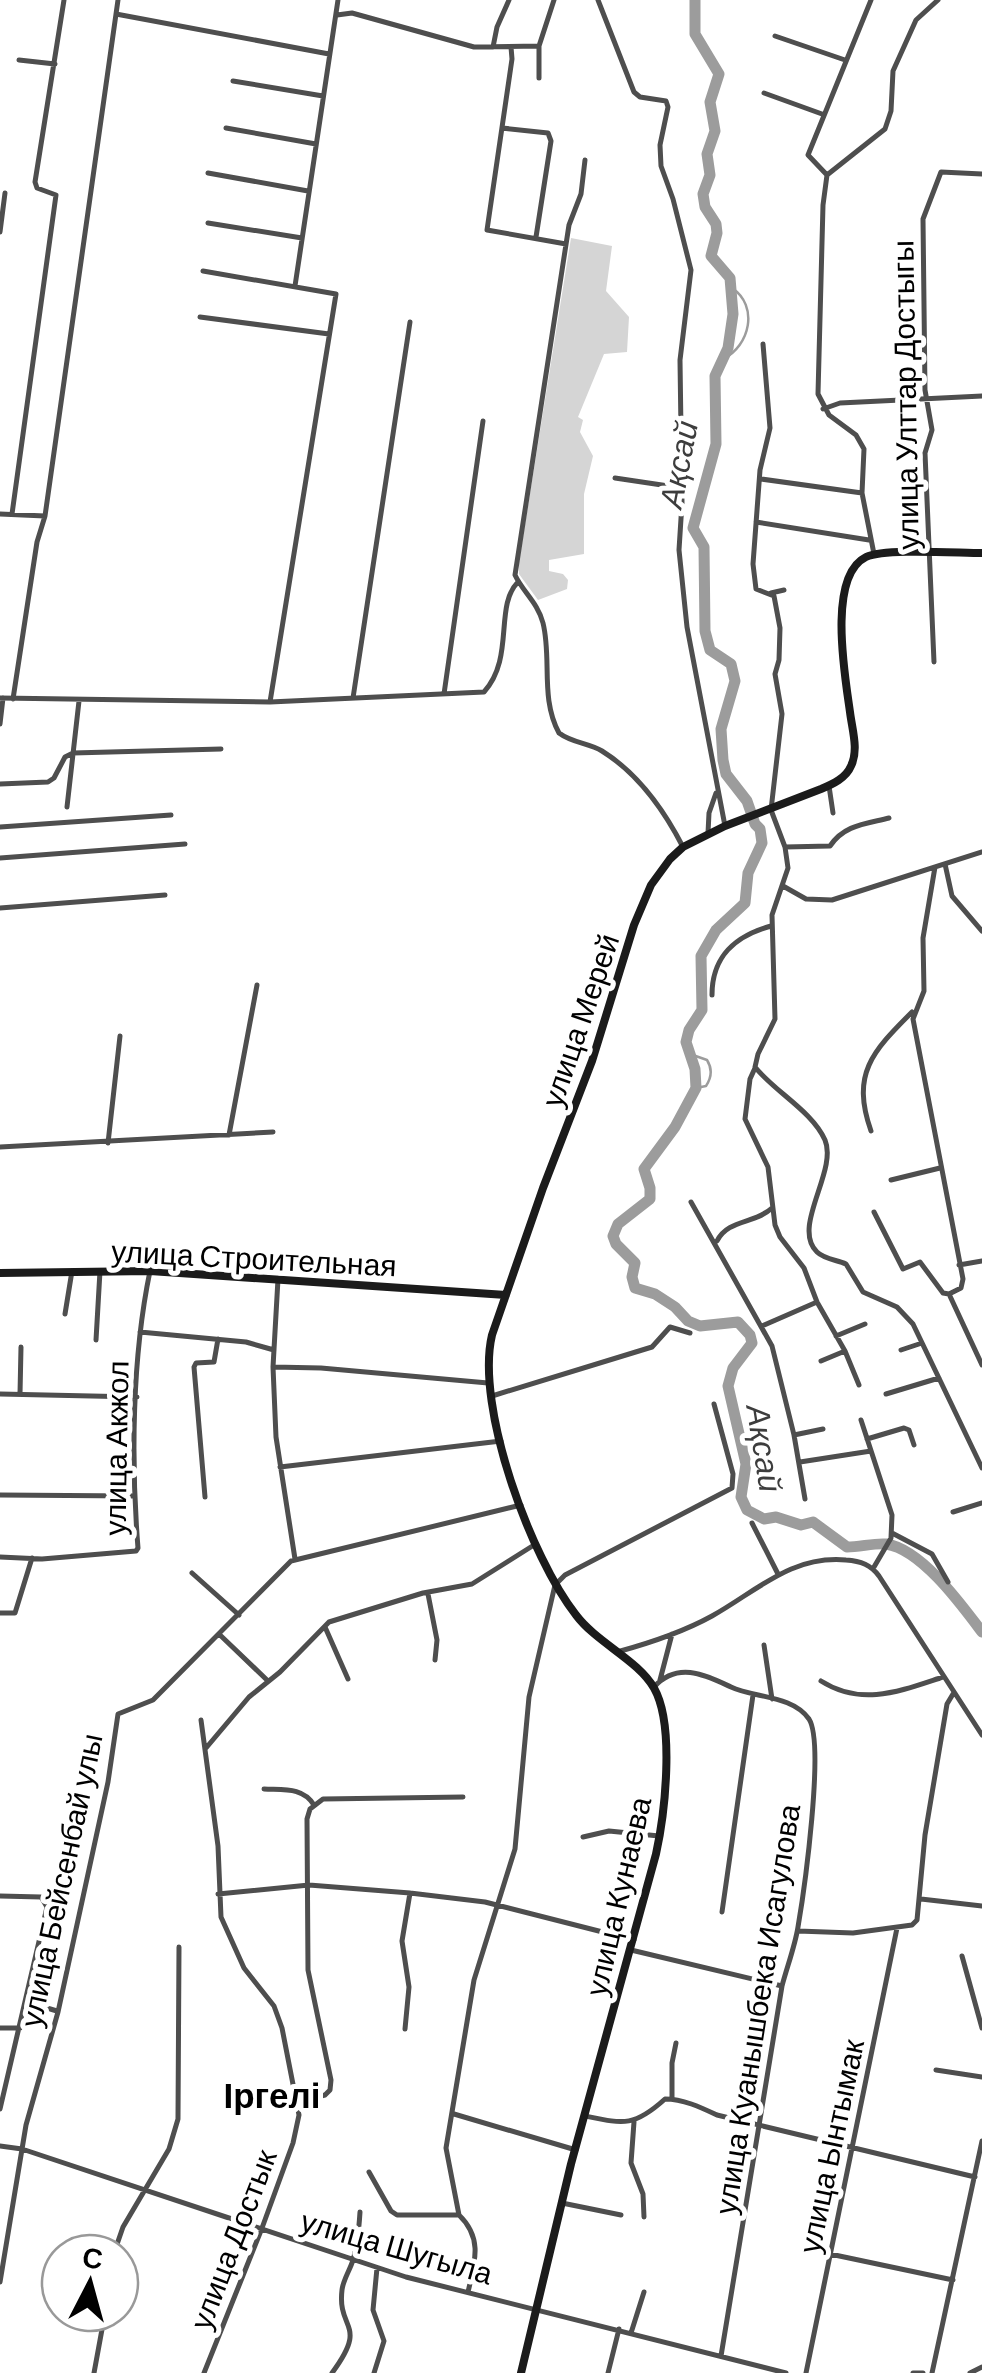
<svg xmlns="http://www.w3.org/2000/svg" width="982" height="2373" font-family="Barlow,sans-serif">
	<rect width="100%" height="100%" fill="#fff"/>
	<path fill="#d5d5d5" d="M571,238L612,246L606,291L629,317L627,352L604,354L578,417L583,420L580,432L593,456L584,494V554L549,560V571L563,574L568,580L567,589L538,600L519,574V562Z"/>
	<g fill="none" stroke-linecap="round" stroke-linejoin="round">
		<path stroke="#9c9c9c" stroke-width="2.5" d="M723,359C750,346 759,306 732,288
			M690,1054L707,1060C712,1068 712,1077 706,1086L696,1088"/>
		<path stroke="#9c9c9c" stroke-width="11" d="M695,0V34L719,74L710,102L715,131L707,154L710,175L703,194L705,207L716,224L717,233L711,256L730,278L733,314L728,348L715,376L716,444L693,528L704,547L705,631L710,650L731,664L735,681L721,729L723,760L726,774L747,801L755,824L760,829L762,843L748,873L745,903L716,930L701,956L702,1010L689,1030L686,1042L695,1069L696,1088L675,1127L644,1169L650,1188V1199L618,1224L613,1236L616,1244L635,1263L632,1277L635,1288L655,1294L675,1307L688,1321L700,1326L738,1322L750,1335L752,1343L733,1368L728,1386L746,1464L741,1497L747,1510L764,1519L776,1517L801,1525L813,1522L847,1547C860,1547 874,1543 886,1544C921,1549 961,1604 982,1632"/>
		<path stroke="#4e4e4e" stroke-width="5" d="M598,0L634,92L640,97L666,101L668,107L660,145L661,166L673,199L691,270L680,360L682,503L679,550L687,627L725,826
			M871,0L808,155L827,175L823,205L818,394L829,415L856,435L864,449L862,493L874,554
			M116,14L329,54
			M337,15L352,13L474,47L539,46
			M775,36L845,60
			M493,47L497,27L509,0
			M511,47L512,59L487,230L566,244
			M19,60L55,64
			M539,78V46L554,0
			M233,81L323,96
			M764,93L822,114
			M226,128L316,144
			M502,128L548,133L551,141L536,237
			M585,160L581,194L569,225L515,575C523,592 538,603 543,623C552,659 540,698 559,733C572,743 589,743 602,751C639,774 664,810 683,847
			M208,173L308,191
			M827,175L885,129L891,111L893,71L916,20L938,0
			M208,223L302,238
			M0,232L5,193
			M203,271L336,294L270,702
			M295,286L338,0
			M200,317L329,334
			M763,344L770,428L760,470L753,564L756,589L774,596L780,628L779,660L775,674L782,714L771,810L785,847L788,868L772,915L775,1019L758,1054L755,1067C775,1092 812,1111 825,1140C838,1171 791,1227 817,1252C824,1259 837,1260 846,1264L863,1292L897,1307L913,1324L982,1468
			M823,409L840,403L982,396
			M615,478L682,488
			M761,479L862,493
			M0,514L45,516
			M12,514L56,195L37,188L35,182L64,0
			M756,522L869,540
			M771,593L784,590
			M934,662L925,453L932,430L925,390L923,219L941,172L982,174
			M444,694L483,421
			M0,698L270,702L484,692C515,658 494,606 518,582
			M353,698L410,322
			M13,699L37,542L45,516L118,0
			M0,724L3,698
			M0,784L48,782L54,778L65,757L73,753L221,749
			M829,786L833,813
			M67,807L79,701
			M0,827L171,815
			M708,833L709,813L716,793
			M785,847L830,846C844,825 865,824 889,818
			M0,858L185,844
			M945,864L952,896L982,931
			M783,886L806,899L832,900L982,852
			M0,908L165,895
			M712,995C712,956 735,936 771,926
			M755,1068L750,1079L745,1119L768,1167L775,1225L780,1237L804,1268L817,1302L845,1351L859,1385
			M871,1131C851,1074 872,1052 912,1012
			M229,1135L257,985
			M108,1143L120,1036
			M0,1147L273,1132
			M891,1180L940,1168
			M691,1202L772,1346L794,1435L805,1499
			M874,1212L903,1269L920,1262L943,1293L949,1294L961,1288L963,1279L913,1019L924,991L923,938L935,867
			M717,1241C728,1219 755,1224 772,1208
			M959,1265L982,1261
			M278,1279L273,1367L276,1437L295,1559
			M949,1294L982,1365
			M65,1314L72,1271
			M762,1326L817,1302
			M140,1332L246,1342L274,1350
			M836,1336L865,1324
			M96,1340L100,1271
			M901,1350L922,1343
			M821,1361L845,1351
			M273,1367L321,1368L488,1383
			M0,1394L137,1397
			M20,1394L21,1347
			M886,1394L939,1378
			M492,1396L652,1347L670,1327L690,1333
			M861,1420L892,1515L891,1538L874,1567
			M794,1435L823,1429
			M867,1439L904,1428L909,1430L914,1445
			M800,1462L871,1451
			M280,1467L501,1441
			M0,1495L134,1496
			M205,1497L194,1367L196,1363L214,1362L218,1339
			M953,1512L982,1503
			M752,1523L778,1574
			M892,1533L932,1554L948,1582
			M0,1557L42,1559L136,1551L138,1548C131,1460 132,1358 150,1271
			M192,1573L239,1615
			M428,1594L437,1640L435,1660
			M0,1613H15L32,1558
			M325,1627L348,1679
			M220,1635L268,1681
			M764,1645L772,1699
			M617,1652C650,1643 683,1632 712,1616C757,1591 791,1555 846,1560C861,1561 871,1565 879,1576L982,1735
			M660,1680L672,1634
			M821,1681C862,1707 900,1691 943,1677
			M654,1687C678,1661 705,1675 731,1687C754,1698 792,1695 809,1719C825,1744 804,1892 798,1927C795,1946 787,1967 782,1986L721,2356
			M201,1720L218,1846L221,1917L244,1968L274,2006L282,2028L299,2115L293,2143L262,2228L204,2373
			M206,1748L249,1697L280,1672L329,1622L423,1593L472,1584L534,1545
			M264,1789C284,1790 303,1787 314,1805
			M583,1837L609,1831L659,1836
			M218,1894L309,1885L410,1893L485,1902L634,1940
			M0,1896L41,1897L47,1907L0,2109
			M921,1899L982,1906
			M722,1912L753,1695
			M798,1931L853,1933L912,1925L917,1920L925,1835L947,1704L953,1694
			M631,1950L782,1986
			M962,1956L982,2028
			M27,2002L57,2011
			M0,2028H20
			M405,2029L409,1987L402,1941L410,1893
			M936,2070L982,2077
			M672,2099V2063L676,2043
			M298,2102L325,2095L330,2090L331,2080L308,1970L307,1819L310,1809L323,1799L463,1797
			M454,2114L576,2150
			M585,2116C624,2124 634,2127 665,2099C683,2099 700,2107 717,2115L975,2177
			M634,2122L631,2163L643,2194L644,2217
			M0,2146L22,2149L406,2277L786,2373
			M369,2172L391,2211L397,2215H459C483,2238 475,2262 468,2292
			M562,2203L621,2215
			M459,2215L446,2148L474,1980L515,1849L529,1697L555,1585L565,1575L732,1488L733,1474L714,1404
			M114,2253L123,2227L169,2149L178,2119L179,1947
			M830,2254L953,2280
			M0,2282L26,2125L58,2012L108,1782L118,1714L153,1700L291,1561L521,1505
			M631,2333L644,2292
			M94,2373L105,2313
			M332,2373C369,2323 337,2331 342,2290C343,2280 350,2270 353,2260C358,2244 359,2228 360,2212
			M374,2373L384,2341L373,2310L377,2268
			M608,2373L619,2329
			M806,2373L897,1928
			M913,2373H923
			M932,2373L982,2141
			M970,2373L982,2367"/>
		<path stroke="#1b1b1b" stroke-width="8" d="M0,1273L150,1271L506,1295
			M521,2373L571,2164L656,1854C665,1813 675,1725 654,1688C638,1660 597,1643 576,1615C531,1558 475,1407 492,1335L543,1188L592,1061L634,925L651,885L670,859L683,847L725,826L821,789C833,784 846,778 851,766C859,750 852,729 850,712C845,676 827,576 866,557C885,548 957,553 982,553"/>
	</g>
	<g text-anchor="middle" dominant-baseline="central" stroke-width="10" stroke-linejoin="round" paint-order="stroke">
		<g font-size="30" fill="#000" stroke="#fff">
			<text transform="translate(904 395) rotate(-91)">улица Улттар Достыгы</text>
			<text transform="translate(579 1020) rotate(-71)">улица Мерей</text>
			<text transform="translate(254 1257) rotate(3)">улица Строительная</text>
			<text transform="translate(115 1448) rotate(-89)">улица Акжол</text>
			<text transform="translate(60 1880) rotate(-78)">улица Бейсенбай улы</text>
			<text transform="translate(617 1896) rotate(-77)">улица Кунаева</text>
			<text transform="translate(756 2009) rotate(-81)">улица Куанышбека Исагулова</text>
			<text transform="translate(830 2146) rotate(-78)">улица Ынтымак</text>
			<text transform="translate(232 2239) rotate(-69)">улица Достык</text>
			<text transform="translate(397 2246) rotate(16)">улица Шугыла</text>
		</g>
		<g font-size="32" font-style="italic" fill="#3d3d3d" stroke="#fff">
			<text transform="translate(677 464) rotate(-79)">Ақсай</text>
			<text transform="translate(766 1448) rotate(81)">Ақсай</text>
		</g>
		<g font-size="35" font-weight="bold" fill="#000" stroke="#fff">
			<text x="272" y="2094">Іргелі</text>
		</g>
	</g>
	<g transform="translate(90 2283) rotate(6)"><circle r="48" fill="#ffffff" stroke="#999999" stroke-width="2.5"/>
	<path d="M0-8L18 38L0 25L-18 38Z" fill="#000000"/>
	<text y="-15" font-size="28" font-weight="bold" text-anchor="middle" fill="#000000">С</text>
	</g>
</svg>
